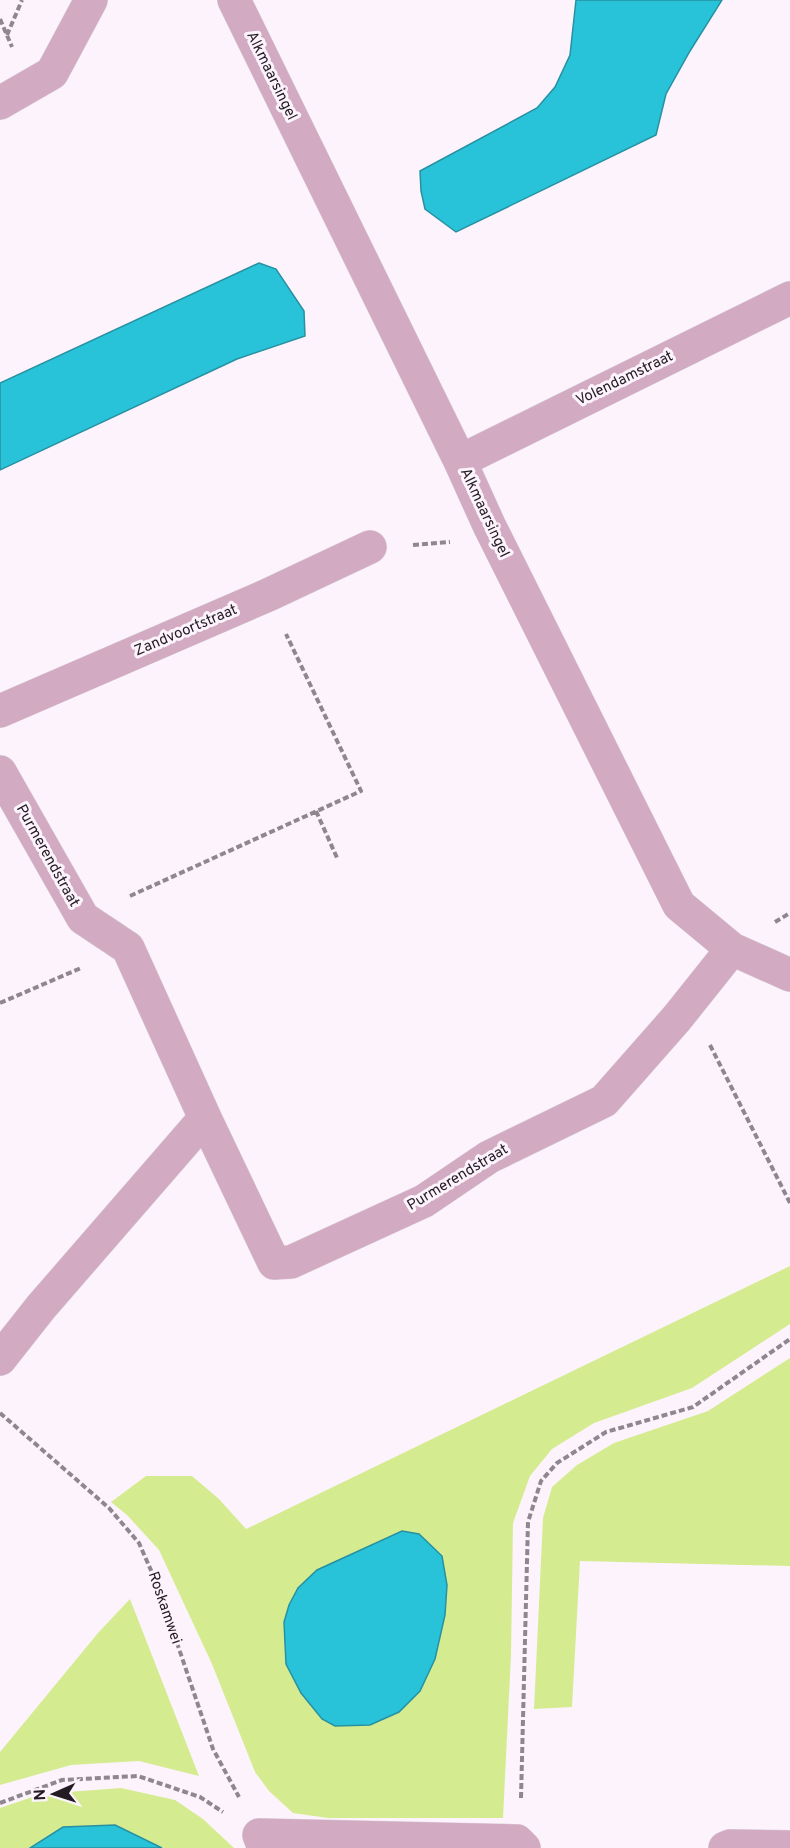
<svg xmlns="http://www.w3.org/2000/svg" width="790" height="1848" font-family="Overpass,sans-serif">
	<rect width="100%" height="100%" fill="#fdf3fd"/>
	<path fill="#d4ec8f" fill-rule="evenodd" d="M790,1266V1324L692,1388L594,1423L552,1449L530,1476L513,1523L511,1655L503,1818H328L293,1813L269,1791L255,1772L212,1664L159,1550L127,1515L111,1502L146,1476H192L219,1499L246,1529ZM447,1585L445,1615L435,1659L335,1726L322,1719L301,1693Z
		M790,1358V1566L580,1561L572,1707L534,1709L543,1518L552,1487L577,1465L614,1443L708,1411Z
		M130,1599L199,1776L139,1761L71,1765L0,1785V1752L98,1633Z
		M121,1788L175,1800L203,1819L234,1848H162L115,1825L63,1827L30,1848H0V1808L41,1794Z"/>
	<path fill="#29c3d9" stroke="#2791a2" stroke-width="1.5" d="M576,0H722L690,51L666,94L656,135L456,232L425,209L421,191L420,171L537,108L555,87L570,55Z
		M259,263L276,269L304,311L305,336L237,359L0,470V383Z
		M402,1531L419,1534L442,1556L447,1585L445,1615L435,1659L420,1691L399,1712L370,1725L335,1726L322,1719L301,1693L286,1664L284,1622L289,1605L298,1588L317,1570Z
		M115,1825L162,1848H30L63,1827Z"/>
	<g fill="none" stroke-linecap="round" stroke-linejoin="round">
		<g stroke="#dad1da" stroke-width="34">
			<path id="minor" d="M234,0L460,461L489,525L679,905L732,949L790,975
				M0,103L52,73L91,0
				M460,461L790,298
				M0,711L268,595L370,547
				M0,772L83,918L128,948L205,1118
				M0,1359L41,1307L205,1118L274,1263L291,1262L424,1201L489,1157L604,1101L677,1018L732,949
				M264,1848L259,1835L517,1841L524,1848
				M725,1848L730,1846L790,1847"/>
		</g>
		<path stroke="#8f878f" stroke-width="4" stroke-dasharray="6 3" stroke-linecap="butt" d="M0,19L12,47
			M7,35L22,0
			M413,545L450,542
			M316,811L338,860
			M130,896L361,791L286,634
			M775,922L790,913
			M0,1003L81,968
			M710,1045L790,1203
			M0,1413L109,1508L139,1543L157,1584L213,1749L239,1797
			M521,1798L528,1522L541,1481L557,1463L606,1432L693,1407L790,1339
			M0,1803L62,1780L138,1776L200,1797L223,1812"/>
		<use href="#minor" stroke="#d2aac1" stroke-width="33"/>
	</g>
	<g text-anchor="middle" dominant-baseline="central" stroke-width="6" stroke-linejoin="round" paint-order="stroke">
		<g font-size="15" fill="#221c22" stroke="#fdf3fd">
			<text transform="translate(271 76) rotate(64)">Alkmaarsingel</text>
			<text transform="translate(625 379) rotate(-26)">Volendamstraat</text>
			<text transform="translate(484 513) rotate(65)">Alkmaarsingel</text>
			<text transform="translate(186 631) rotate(-23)">Zandvoortstraat</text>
			<text transform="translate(47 856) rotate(61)">Purmerendstraat</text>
			<text transform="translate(458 1178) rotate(-31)">Purmerendstraat</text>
			<text transform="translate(164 1608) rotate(71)">Roskamwei</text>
		</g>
	</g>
	<g transform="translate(54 1794) rotate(267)" stroke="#fdf3fd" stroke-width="4.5" paint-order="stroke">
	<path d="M0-4.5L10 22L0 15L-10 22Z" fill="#221c22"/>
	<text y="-9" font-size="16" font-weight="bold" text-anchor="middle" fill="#221c22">N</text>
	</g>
</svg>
